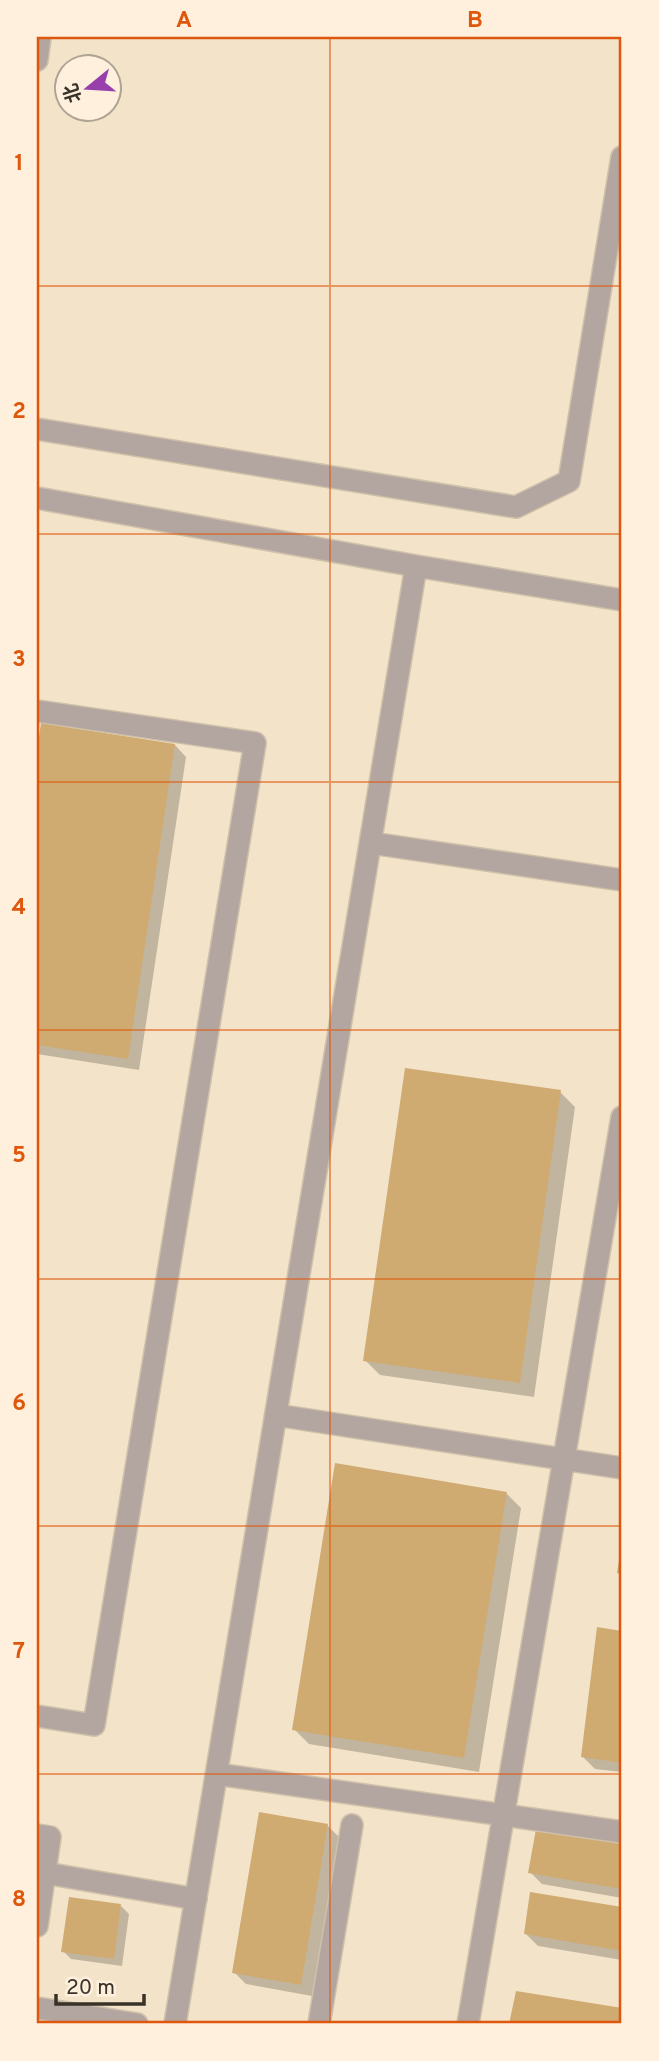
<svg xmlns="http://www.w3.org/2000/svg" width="659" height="2061" font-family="Overpass,'Noto Sans SC',sans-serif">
	<rect width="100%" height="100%" fill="#f3e3c9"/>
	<path fill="#0003" d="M43,725L175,745L186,757L139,1070L37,1054V763Z
		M560,1092L575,1107L534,1397L380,1375L365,1360Z
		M507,1494L521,1508L479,1772L309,1744L294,1729Z
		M598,1629L622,1632V1772L595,1769L583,1757Z
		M327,1825L339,1837L312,1996L246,1984L234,1972Z
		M537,1831L622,1846V1898L542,1884L530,1872Z
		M532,1894L622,1909V1960L538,1946L526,1934Z
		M121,1906L129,1914L122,1966L71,1959L63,1951Z
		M517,1993L622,2009V2024H511Z"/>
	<path fill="#cfab71" d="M41,723L175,744L128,1059L37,1045V751Z
		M405,1068L561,1090L520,1383L363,1361Z
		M335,1463L507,1492L464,1758L292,1730Z
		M621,1547H622V1574L617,1573Z
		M597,1627L622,1631V1763L581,1757Z
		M259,1812L328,1824L301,1985L232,1973Z
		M536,1829L622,1844V1889L528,1873Z
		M530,1892L622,1907V1951L524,1934Z
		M69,1897L121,1904L114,1959L61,1952Z
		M516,1991L622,2008V2024H509Z"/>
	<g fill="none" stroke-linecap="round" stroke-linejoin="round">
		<g stroke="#cec0a9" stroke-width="24">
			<path id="minor" d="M37,60L40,37
				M37,429L516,507L569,481L622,157
				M37,498L416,566L622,600
				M37,711L255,743L94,1725L37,1716
				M371,843L622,880
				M276,1415L622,1468
				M217,1774L622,1832
				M37,1835L50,1837L37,1926
				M45,1873L196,1899
				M37,2008L137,2024
				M175,2024L416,566
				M319,2024L352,1825
				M468,2024L622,1117"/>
		</g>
		<use href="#minor" stroke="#b3a6a1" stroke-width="21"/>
	</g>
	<path fill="none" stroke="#df570d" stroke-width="2" stroke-opacity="0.55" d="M330,37V2024M37,286H622M37,534H622M37,782H622M37,1030H622M37,1279H622M37,1526H622M37,1774H622"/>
	<rect width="659" height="2061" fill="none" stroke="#fef0dc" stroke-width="77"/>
	<g transform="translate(88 88) rotate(252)"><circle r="33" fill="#fef0dc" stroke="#afa494" stroke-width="2"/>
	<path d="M0-5L12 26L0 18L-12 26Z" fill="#9740ac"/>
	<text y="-10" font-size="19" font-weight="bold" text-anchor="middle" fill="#393229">北</text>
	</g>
	<path d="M56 1994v10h88v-10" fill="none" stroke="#393229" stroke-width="3.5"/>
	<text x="66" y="1994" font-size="21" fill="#393229" stroke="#fef0dc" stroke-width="5" paint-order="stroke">20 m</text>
	<rect x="38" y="38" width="582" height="1984" fill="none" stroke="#df570d" stroke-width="2.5"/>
	<g font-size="23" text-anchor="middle" font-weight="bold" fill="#df570d">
		<text x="184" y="27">A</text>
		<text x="475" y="27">B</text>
		<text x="19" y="170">1</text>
		<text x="19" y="418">2</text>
		<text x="19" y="666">3</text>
		<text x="19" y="914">4</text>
		<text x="19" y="1162">5</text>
		<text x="19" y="1410">6</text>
		<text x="19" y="1658">7</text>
		<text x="19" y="1906">8</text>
	</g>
</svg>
